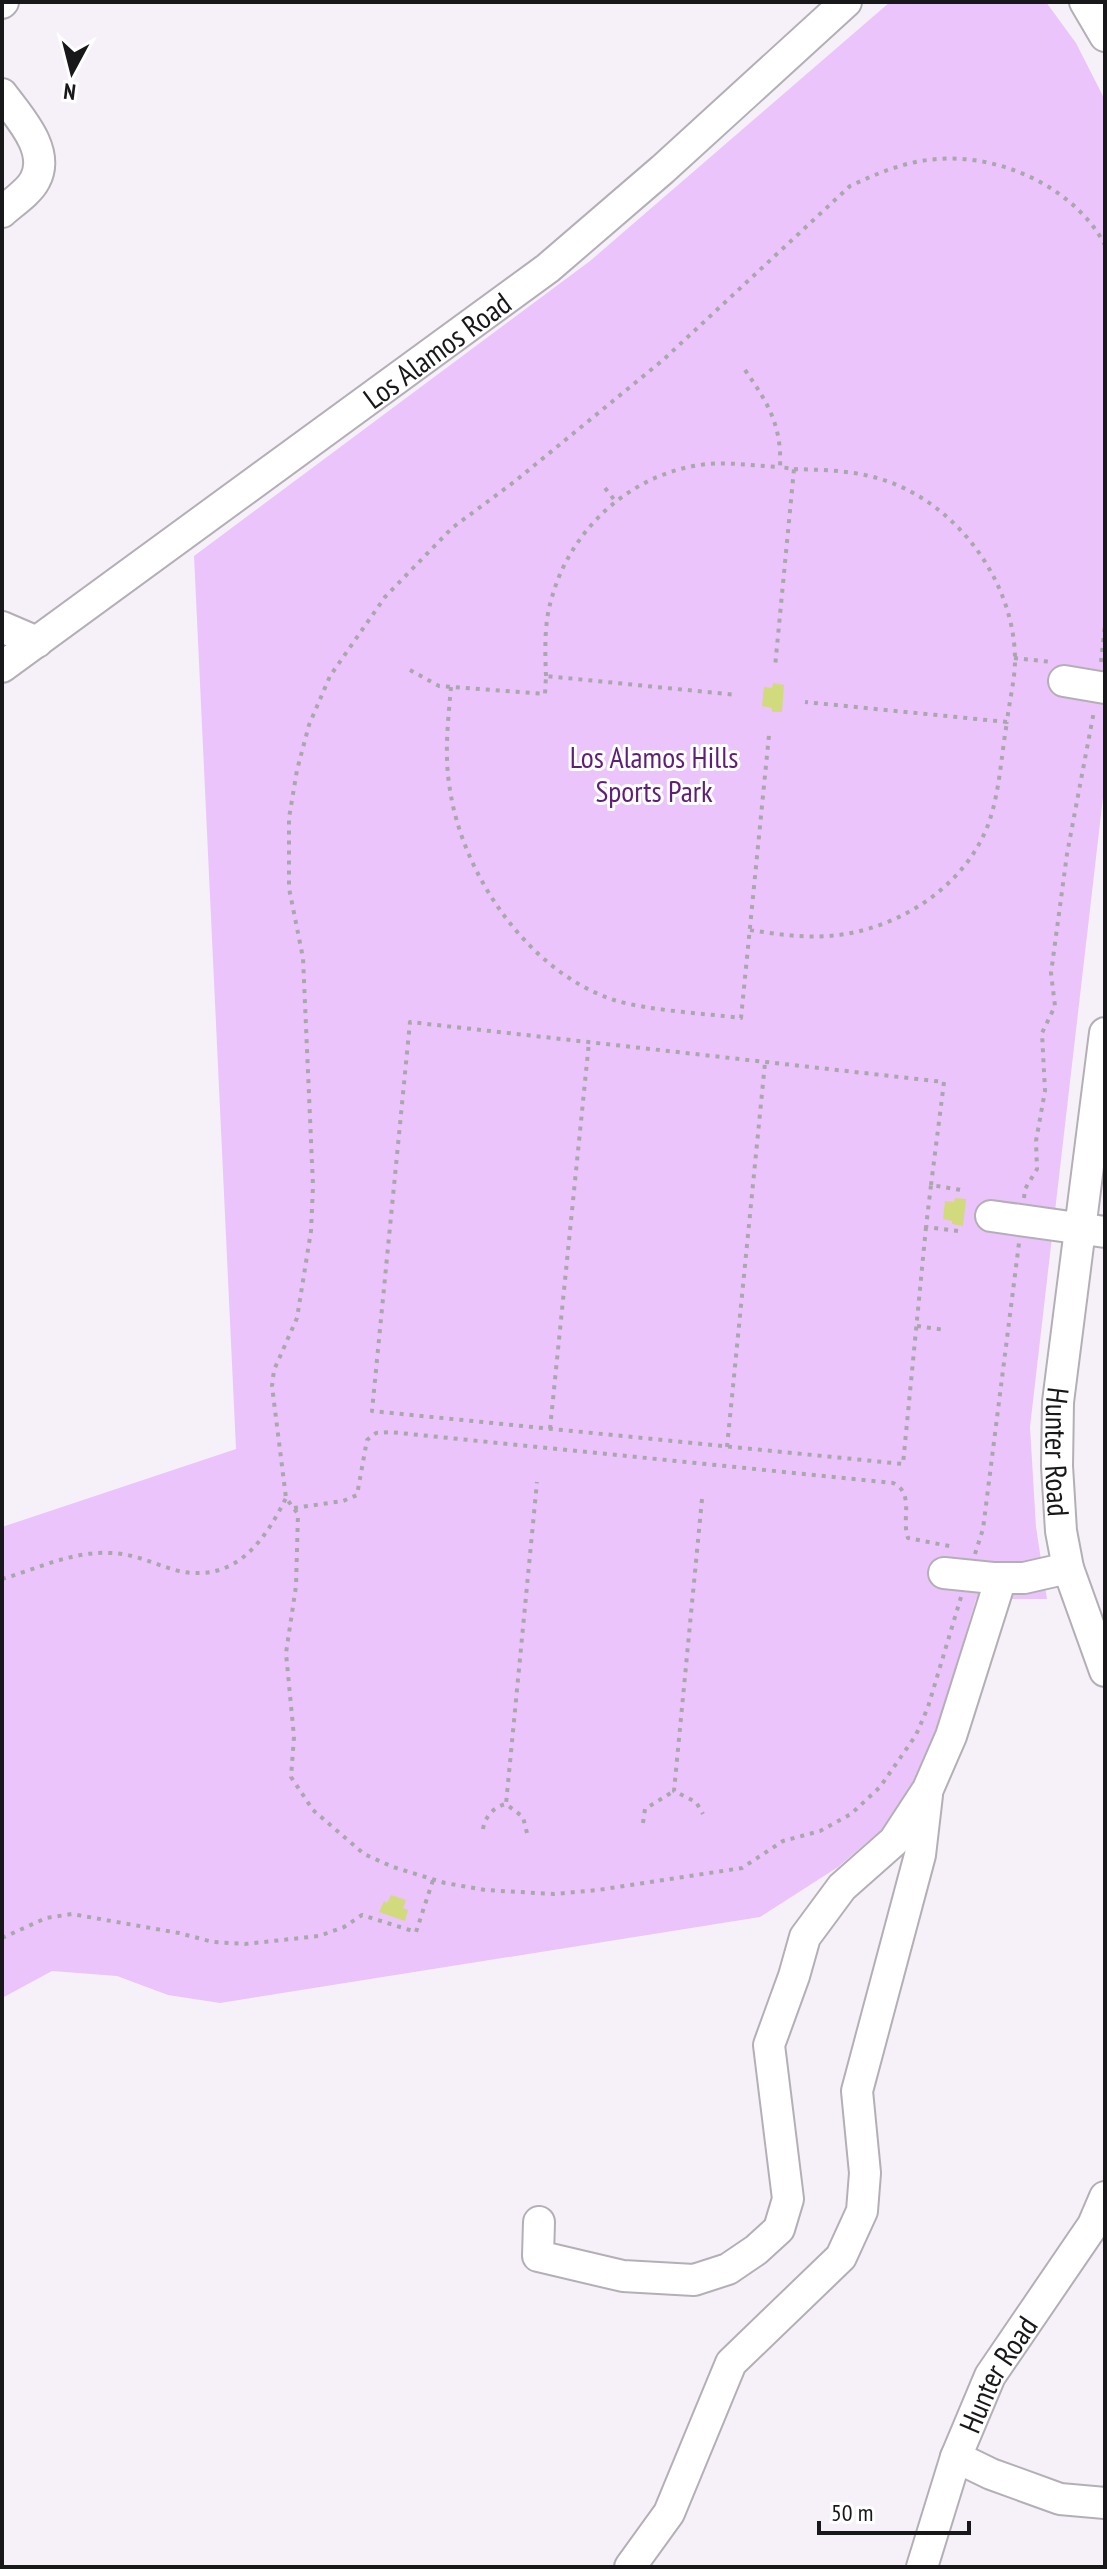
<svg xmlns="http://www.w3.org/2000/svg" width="1107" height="2569" font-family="'PT Sans Narrow',sans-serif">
	<rect width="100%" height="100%" fill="#f6f1f8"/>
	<path fill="#ebc4fb" d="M890,2H1046L1076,43L1105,100V780L1030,1427L1036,1527L1047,1599H976L926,1766L888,1824L838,1867L760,1917L220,2003L168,1995L117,1976L52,1971L2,1998V1527L236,1449L194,556L590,261Z"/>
	<path fill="#d1da7c" d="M773,683L784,685L782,712H772V708L762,706L764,687L772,688Z
		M955,1198L966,1199L963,1226L952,1224V1221L943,1219L945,1201L954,1202Z
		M391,1895L406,1900L403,1908L408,1910L405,1921L379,1912L384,1901L387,1903Z"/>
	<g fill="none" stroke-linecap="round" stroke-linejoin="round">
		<g stroke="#b4afb6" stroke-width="34">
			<g id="minor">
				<path d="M1085,2L1105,36"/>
				<path d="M2,3L3,2"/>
				<path d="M2,94C18,116 51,150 35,180C29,192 12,203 2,212"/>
				<path d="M2,627L37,642"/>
				<path id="s1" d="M2,667L548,268L663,169L846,2"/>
				<path d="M1064,681L1105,688"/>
				<path id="s2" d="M1105,1033L1058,1402L1057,1466L1061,1531L1068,1568L1105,1671"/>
				<path d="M991,1216L1105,1232"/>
				<path d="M944,1573L993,1578H1024L1068,1568"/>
				<path d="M539,2222L538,2256L623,2276L694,2280L728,2269L756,2250L779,2229L788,2199L769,2045L794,1976L805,1937L842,1887L894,1841L928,1789L951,1736L1001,1578"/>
				<path d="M956,2457L991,2474L1060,2499L1105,2503"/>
				<path d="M630,2567L669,2513L731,2363L841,2257L862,2211L865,2173L857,2091L920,1855L927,1795"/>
				<path id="s3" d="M922,2567L956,2457L990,2376L1093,2225L1105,2197"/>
			</g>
		</g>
		<path stroke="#aaa7ac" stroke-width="4" stroke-dasharray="4 6" stroke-linecap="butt" d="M745,370C768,403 782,426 780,467L794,469L775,667
			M794,469C822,470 852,470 880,479C955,501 1015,581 1015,660C1015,680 1009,702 1007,722L805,702
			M605,488L616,502
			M1014,658L1052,662
			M1101,662L1105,625
			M410,670L439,686L545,694L546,676L737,695
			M546,676C545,650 544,622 552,597C571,529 630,475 700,465C727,461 753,466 780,467
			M451,687C448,721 444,755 450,790C463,876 529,972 614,1000C650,1011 702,1013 741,1018L769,735
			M750,930C776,934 802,938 829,936C896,931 964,888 988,825C1000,792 1001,756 1007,722
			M1024,1198L1025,1189L1037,1169L1036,1141L1045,1091L1042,1033L1055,1006L1051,973L1067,854L1094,711
			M926,1227L903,1464L372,1411L410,1022L944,1082L931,1185
			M958,1231L926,1227L931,1185L961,1190
			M917,1326L945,1330
			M550,1429L589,1042
			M727,1447L765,1063
			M702,1499L674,1791L696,1802L703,1814
			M294,1508L343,1501L357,1495L367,1440L376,1433L390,1432L893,1483C915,1493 901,1519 908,1538L954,1547
			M975,1554L983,1529L1019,1243
			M2,1579C36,1569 73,1551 109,1553C135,1553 155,1565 179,1571C235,1583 264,1542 286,1498
			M961,1597L928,1707L916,1735L880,1787L851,1814L820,1831L783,1841L742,1868L598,1890L554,1894L485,1890L445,1883L393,1867L364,1854L313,1810L291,1777L294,1737L286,1653L296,1586L298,1514L286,1498L272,1386L274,1370L297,1318L311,1231L313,1186L303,958L289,888V818L297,770L309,725L330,676L385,597L452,528L514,482L663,360L850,186C878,173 906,161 938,159C1001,154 1075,188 1105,245
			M643,1823L645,1809L674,1791
			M483,1829C485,1817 493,1807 506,1804
			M527,1833L523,1817L506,1804L537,1482
			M2,1938L46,1918L72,1914L179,1933L213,1942L245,1944L319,1936L344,1927L362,1915L416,1932L433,1880"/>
		<use href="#minor" stroke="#fff" stroke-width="30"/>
	</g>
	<g text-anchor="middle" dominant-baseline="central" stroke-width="6" stroke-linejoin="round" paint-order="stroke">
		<g font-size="30" fill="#181719" stroke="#fff">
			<text stroke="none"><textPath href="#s1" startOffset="538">Los Alamos Road</textPath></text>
			<text stroke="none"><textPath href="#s2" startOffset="422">Hunter Road</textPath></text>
			<text stroke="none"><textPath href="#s3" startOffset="208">Hunter Road</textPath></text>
		</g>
		<g font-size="30" fill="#601f77" stroke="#fff">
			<text x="654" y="756">Los Alamos Hills<tspan x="654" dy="34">Sports Park</tspan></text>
		</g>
	</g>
	<rect width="1107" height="2569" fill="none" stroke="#181719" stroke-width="8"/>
	<g transform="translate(72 72) rotate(187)" stroke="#ffffff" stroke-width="6" paint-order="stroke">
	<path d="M0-6L14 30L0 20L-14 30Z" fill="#181719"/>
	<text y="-12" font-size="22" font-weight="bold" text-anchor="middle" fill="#181719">N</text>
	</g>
	<path d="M819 2521v12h150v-12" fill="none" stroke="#181719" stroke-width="4"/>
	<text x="831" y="2521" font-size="24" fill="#181719" stroke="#ffffff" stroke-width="6" paint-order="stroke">50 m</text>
</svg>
